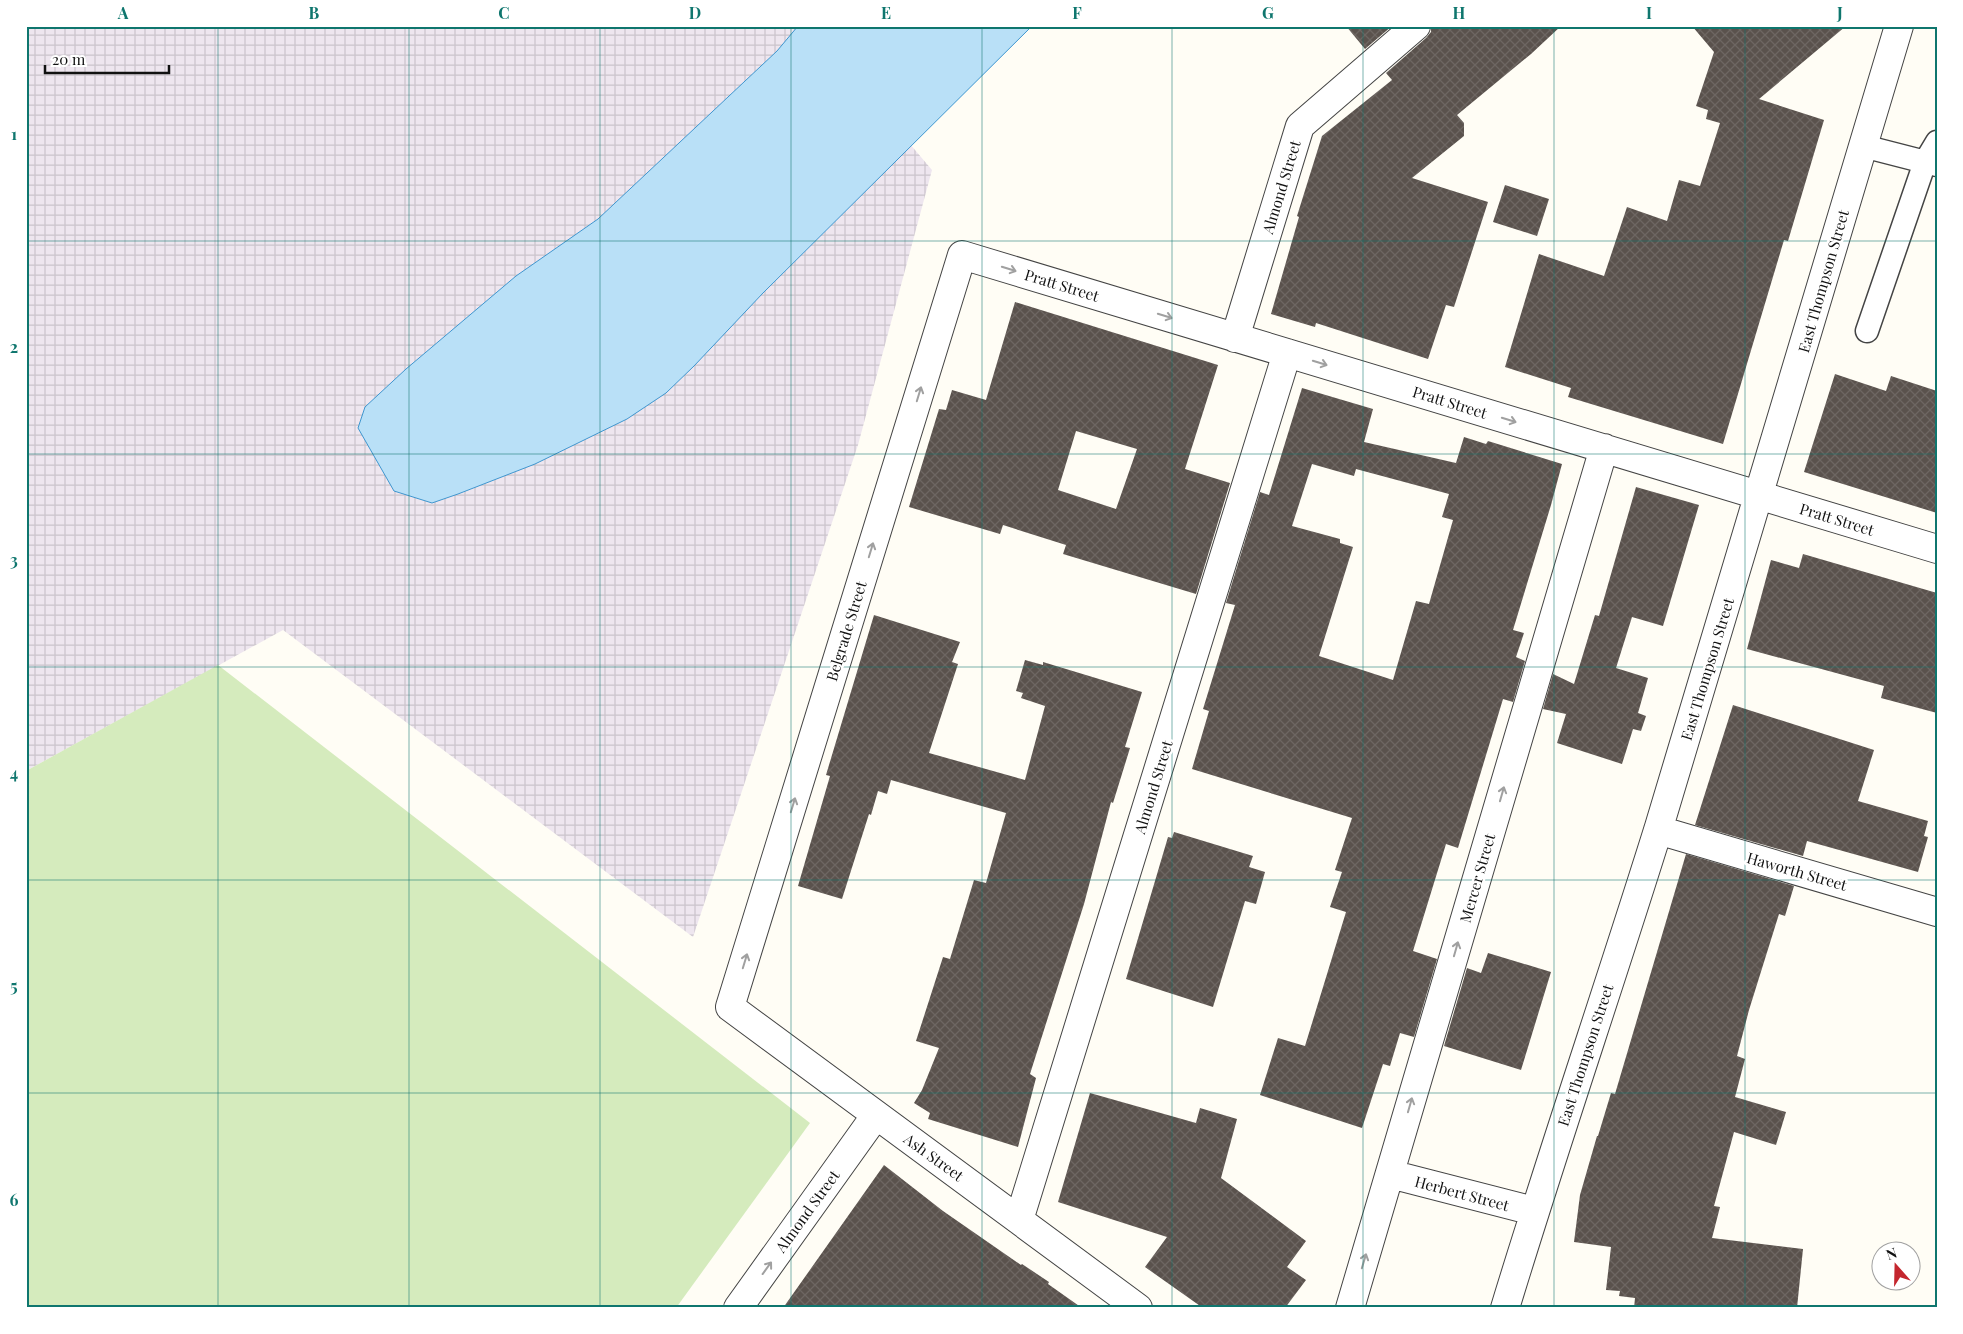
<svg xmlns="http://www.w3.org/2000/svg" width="1963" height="1334" font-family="'Playfair Display',serif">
	<defs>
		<pattern id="industrial-grid" width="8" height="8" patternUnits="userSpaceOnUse" patternTransform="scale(1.25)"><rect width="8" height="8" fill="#eee6ef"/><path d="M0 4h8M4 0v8" fill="none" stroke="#cbc4cc"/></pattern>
		<pattern id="building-cross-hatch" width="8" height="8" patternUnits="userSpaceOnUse" patternTransform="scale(1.25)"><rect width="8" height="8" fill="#5a524d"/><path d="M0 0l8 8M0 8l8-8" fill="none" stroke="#6d6662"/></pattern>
	</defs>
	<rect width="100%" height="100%" fill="#fffdf5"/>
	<path fill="url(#industrial-grid)" d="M26,26H810L932,170L858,445L693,937L283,630L26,771Z"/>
	<path fill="#d5ebbd" d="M218,665L810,1123L676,1308H26V771Z"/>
	<path fill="#b9e0f7" stroke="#3f96cf" d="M798,26H1032L763,293L694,366L666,393L627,419L535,464L458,494L432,503L394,491L358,428L365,407L406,369L516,276L598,219L777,51Z"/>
	<path fill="url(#building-cross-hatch)" fill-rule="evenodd" d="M1346,26H1392L1365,49Z
		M1431,26H1561L1531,54L1457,115L1464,123V136L1412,178L1488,202L1454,307L1446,305L1428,359L1316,323L1315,327L1271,314L1299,217L1297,216L1322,136L1392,80L1386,73L1426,38L1431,32Z
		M1692,26H1846L1759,99L1824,120L1788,241L1784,240L1723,444L1568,397L1571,388L1505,367L1539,254L1604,276L1627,207L1667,221L1679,180L1700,186L1720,123L1706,119L1708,110L1696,106L1714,52Z
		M1505,185L1549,199L1537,236L1493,222Z
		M1015,302L1218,365L1185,469L1230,483L1196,594L1063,554L1066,545L1003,525L1000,534L909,507L939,409L946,410L952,390L986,400ZM1076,431L1137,449L1116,509L1058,490Z
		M1835,374L1886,391L1891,376L1937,391V513L1804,472Z
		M1302,388L1373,409L1364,442L1456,463L1464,437L1486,444L1488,441L1562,464L1551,505L1513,630L1524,633L1516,657L1525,661L1513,702L1503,699L1458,848L1446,844L1413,951L1437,959L1414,1037L1400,1033L1390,1066L1383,1064L1362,1128L1260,1095L1278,1038L1305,1046L1346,912L1330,907L1342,872L1335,870L1352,818L1192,769L1209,711L1203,709L1235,605L1226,603L1260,492L1269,495ZM1312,464L1354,476L1356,469L1449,494L1442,517L1453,520L1429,604L1416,601L1393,680L1319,656L1353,547L1340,543V539L1292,526Z
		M1636,487L1699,505L1663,626L1632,617L1616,668L1648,678L1638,713L1646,716L1641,731L1633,729L1622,764L1557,743L1566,714L1543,709L1553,674L1574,684L1595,615L1599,616Z
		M1803,554L1937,593V713L1881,698L1884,686L1747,649L1771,560L1799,568Z
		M874,615L960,642L952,662L958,664L929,753L1025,780L1045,706L1021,698L1023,693L1016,691L1025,660L1043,665V662L1142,692L1125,747L1130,748L1113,803L1111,802L1084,904L1030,1074L1036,1078L1018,1147L928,1119L930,1113L914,1103L922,1090L939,1048L916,1041L943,957L950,959L974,880L986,883L1006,813L891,780L887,794L878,791L871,815L869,814L842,899L798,886L830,776L826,775Z
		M1733,705L1874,750L1858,801L1928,821L1924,836L1928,837L1918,872L1807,841L1803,856L1695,825Z
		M1174,832L1253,856L1249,867L1265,872L1256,904L1245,901L1213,1007L1126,979L1168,837L1172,838Z
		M1686,854L1794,886L1785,916L1779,914L1749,1010L1737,1056L1745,1059L1735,1097L1786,1112L1776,1145L1734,1132L1714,1206L1720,1207L1712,1238L1803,1249L1797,1308H1634L1635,1298L1619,1296L1620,1291L1606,1290L1611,1247L1574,1242L1580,1195L1597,1136H1598L1611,1093L1615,1094Z
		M1488,953L1551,972L1521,1070L1444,1046L1467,968L1481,973Z
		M1090,1093L1196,1123L1200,1108L1237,1119L1221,1178L1306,1241L1287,1267L1306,1280L1285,1308H1203L1145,1267L1167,1237L1058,1202Z
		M884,1165L943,1211L1021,1265L1022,1264L1049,1282L1048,1284L1082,1308H783Z"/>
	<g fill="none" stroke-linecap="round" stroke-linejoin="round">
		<g stroke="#444" stroke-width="25">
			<path id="service" d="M1863,146L1937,165
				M1867,331L1925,162L1937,142"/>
		</g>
		<g stroke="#444" stroke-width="30">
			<path id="minor" d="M1235,338L1300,126L1416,26
				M1658,830L1937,912
				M1390,1174L1534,1211
				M1019,1220L1287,353
				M738,1308L876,1115
				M1138,1308L730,1007L962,255L1937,549
				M1350,1308L1604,448
				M1505,1308C1554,1147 1609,987 1659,827C1741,561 1821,294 1899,26"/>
		</g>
		<use href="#service" stroke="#fff" stroke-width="22"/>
		<use href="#minor" stroke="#fff" stroke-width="28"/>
	</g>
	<defs><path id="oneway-shaft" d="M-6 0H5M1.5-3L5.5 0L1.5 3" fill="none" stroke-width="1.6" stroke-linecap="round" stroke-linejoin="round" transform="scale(1.25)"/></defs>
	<g stroke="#a0a0a0">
		<use href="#oneway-shaft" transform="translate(1009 269) rotate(17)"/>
		<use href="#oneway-shaft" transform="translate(1165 316) rotate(17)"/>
		<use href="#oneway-shaft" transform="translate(1320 363) rotate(17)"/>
		<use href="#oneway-shaft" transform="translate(919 394) rotate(-73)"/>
		<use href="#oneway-shaft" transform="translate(1509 420) rotate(17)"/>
		<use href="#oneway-shaft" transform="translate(871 550) rotate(-73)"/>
		<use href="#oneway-shaft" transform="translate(1502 794) rotate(-74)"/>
		<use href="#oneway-shaft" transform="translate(793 805) rotate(-73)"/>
		<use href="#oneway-shaft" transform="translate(1456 949) rotate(-74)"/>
		<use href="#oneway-shaft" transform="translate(745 961) rotate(-73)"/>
		<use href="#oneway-shaft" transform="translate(1410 1105) rotate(-74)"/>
		<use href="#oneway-shaft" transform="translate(1364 1261) rotate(-73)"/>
		<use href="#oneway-shaft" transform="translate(767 1268) rotate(-54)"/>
	</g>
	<path fill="none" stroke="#0f766e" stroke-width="1" stroke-opacity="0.55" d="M218,26V1308M409,26V1308M600,26V1308M791,26V1308M982,26V1308M1172,26V1308M1363,26V1308M1554,26V1308M1745,26V1308M26,241H1937M26,454H1937M26,667H1937M26,880H1937M26,1093H1937"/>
	<g text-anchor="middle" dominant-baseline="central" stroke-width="5" stroke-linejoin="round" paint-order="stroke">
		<g font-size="15" fill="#111" stroke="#fff">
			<text transform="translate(1281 187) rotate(-73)">Almond Street</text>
			<text transform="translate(1823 281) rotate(-74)">East Thompson Street</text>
			<text transform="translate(1062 285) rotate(17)">Pratt Street</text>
			<text transform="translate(1450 402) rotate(17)">Pratt Street</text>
			<text transform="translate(1837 519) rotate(17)">Pratt Street</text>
			<text transform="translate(846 631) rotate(-73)">Belgrade Street</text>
			<text transform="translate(1707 669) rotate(-73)">East Thompson Street</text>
			<text transform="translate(1153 787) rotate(-73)">Almond Street</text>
			<text transform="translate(1797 871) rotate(16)">Haworth Street</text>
			<text transform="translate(1477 878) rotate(-74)">Mercer Street</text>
			<text transform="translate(1585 1055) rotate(-72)">East Thompson Street</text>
			<text transform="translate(934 1157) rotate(36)">Ash Street</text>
			<text transform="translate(1462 1193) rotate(15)">Herbert Street</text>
			<text transform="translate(807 1211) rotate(-54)">Almond Street</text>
		</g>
	</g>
	<rect width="1963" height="1334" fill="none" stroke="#ffffff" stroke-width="55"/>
	<g transform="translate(1896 1266) rotate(340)"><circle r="24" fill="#ffffff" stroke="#a0a0a0"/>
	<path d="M0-4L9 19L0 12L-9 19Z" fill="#c4262e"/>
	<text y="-8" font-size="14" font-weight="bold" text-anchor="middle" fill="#111111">N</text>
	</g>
	<path d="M45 65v8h124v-8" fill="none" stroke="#111111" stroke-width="2.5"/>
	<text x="52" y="65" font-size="15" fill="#111111" stroke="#ffffff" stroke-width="4" paint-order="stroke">20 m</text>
	<rect x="28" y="28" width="1908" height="1278" fill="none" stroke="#0f766e" stroke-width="2"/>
	<g font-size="16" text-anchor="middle" font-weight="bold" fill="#0f766e">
		<text x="123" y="19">A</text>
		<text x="314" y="19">B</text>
		<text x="504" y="19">C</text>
		<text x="695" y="19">D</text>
		<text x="886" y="19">E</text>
		<text x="1077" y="19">F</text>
		<text x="1268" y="19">G</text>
		<text x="1459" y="19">H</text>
		<text x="1649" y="19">I</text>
		<text x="1840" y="19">J</text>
		<text x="14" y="140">1</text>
		<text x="14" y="353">2</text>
		<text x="14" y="566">3</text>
		<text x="14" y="779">4</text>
		<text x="14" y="992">5</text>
		<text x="14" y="1206">6</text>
	</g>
</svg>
